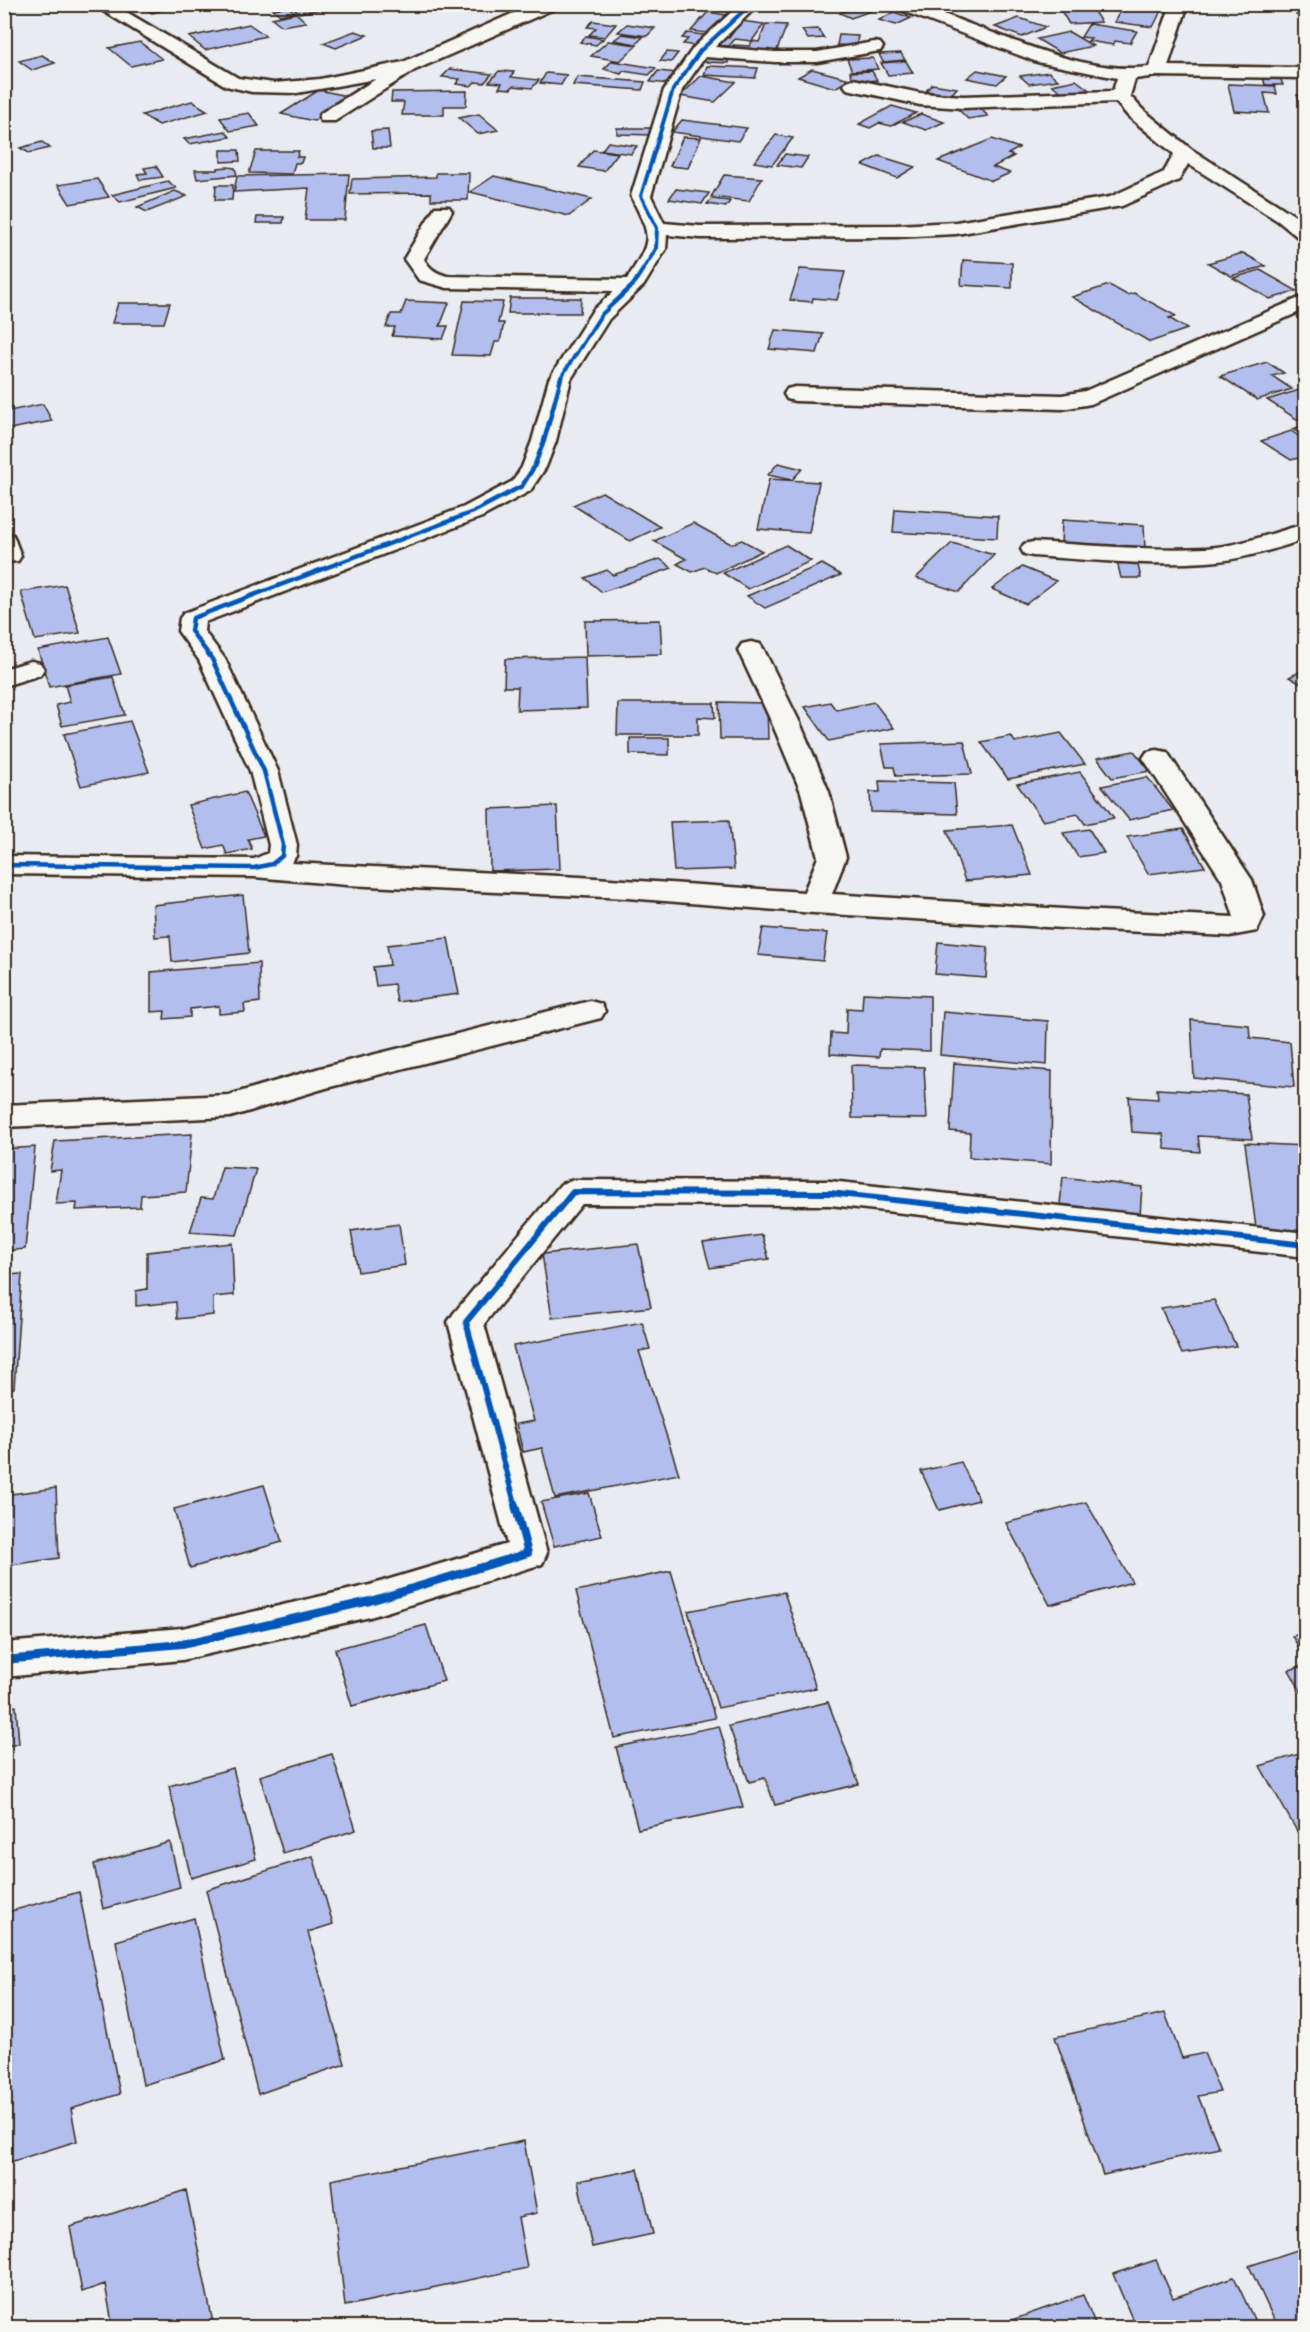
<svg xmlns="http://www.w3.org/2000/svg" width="1310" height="2332" font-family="Dekko,sans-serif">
	<rect width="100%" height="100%" fill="#e8ebf1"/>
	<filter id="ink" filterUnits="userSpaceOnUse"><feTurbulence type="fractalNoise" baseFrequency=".0167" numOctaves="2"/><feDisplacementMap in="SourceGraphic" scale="12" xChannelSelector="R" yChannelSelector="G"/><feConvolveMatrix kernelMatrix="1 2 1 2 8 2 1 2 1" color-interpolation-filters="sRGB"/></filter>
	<g filter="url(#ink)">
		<path fill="#b1beee" stroke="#3b2a1e" stroke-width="1.5" d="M139,4H186L152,13Z
			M318,4L323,9L299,13L291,6Z
			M843,4H854L871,11L851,18L840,13L845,11L835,7Z
			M1057,4H1089L1101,22L1069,24Z
			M1134,4H1164L1159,11L1132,7Z
			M1299,4H1306V16L1296,15Z
			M288,7L295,12L280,15L273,9Z
			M1123,7L1161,11L1153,27L1114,22Z
			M708,12L733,16L715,34L691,31Z
			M894,12L911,18L896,25L879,20Z
			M296,13L306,22L282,26L272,18Z
			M1019,18L1046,27L1022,37L995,27Z
			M593,21L616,24L605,37L589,35L596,28L587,27Z
			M741,21L764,24L752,41L735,39L729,46L715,45L721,37L729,38Z
			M249,24L266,36L205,50L189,37Z
			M627,24L655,28L647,36L618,32Z
			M766,24L787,25L775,55L730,52L733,45L750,46L752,41L759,42Z
			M1089,24L1137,31L1130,43L1115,41L1113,45L1088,41L1091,38L1081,37Z
			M818,29L824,38L808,39L802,30Z
			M355,31L367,35L336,48L323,43Z
			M1069,32L1093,46L1060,53L1037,39Z
			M687,33L712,36L703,47L683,44L688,39L682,38Z
			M622,34L643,37L636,44L614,40Z
			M839,35L858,36L856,46L837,45Z
			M586,36L603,39L596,45L580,42Z
			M608,41L637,45L620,61L591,56Z
			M140,42L162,59L131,66L109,48Z
			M667,52L678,53L671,62L660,61Z
			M901,53L905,60L883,62L879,54Z
			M42,55L55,63L32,70L19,61Z
			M705,56H728V63L705,62Z
			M873,58L878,69L852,71L847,59Z
			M612,61L656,68L649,75L623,71L621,74L604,69Z
			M906,61L913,73L888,75L881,63Z
			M707,66L758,68L755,78L704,75Z
			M450,69L492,74L484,83L475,82L471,86L456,84L460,79L442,77Z
			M812,69L850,79L835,88L798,77Z
			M977,70L1006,76L997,84L967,78Z
			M499,71L514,72L511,77L539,80L532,88L513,86L511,89L499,88L502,83L489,82Z
			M658,71L678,73L670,84L650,82Z
			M872,71L877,80L855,82L850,72Z
			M1049,72L1058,80L1029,84L1020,76Z
			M546,73L567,75L561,85L540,83Z
			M701,76L736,82L715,102L680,96Z
			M577,77L645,82L642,90L573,85Z
			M1263,77H1280L1283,85H1265Z
			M1076,80L1092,92L1068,96L1052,85Z
			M932,84L957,88L946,100L929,97L934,92L926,91Z
			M1228,84L1275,86L1277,94L1264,93L1269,113L1234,111Z
			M319,90L352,97L314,121L281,114Z
			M467,91L466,106H444V115H402L404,102H391L392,92Z
			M1297,95H1306V116Z
			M192,101L208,111L159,125L142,115Z
			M892,106L916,113L891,126L879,123L870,128L859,124Z
			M978,106L988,116L968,119L958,109Z
			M249,113L259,126L230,131L220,118Z
			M479,114L498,130L478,134L459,118Z
			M921,114L944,122L926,130L903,122Z
			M682,120L747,128L738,141L672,132Z
			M617,128H653V135L617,134Z
			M388,130L390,148H373L371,131Z
			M225,131L230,137L189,144L184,139Z
			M776,135L793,138L772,165L754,162Z
			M683,137L701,138L688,168L670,166Z
			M992,139L1019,148L1008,154L1014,156L993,167L1010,173L992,181L938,161Z
			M42,142L50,148L29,153L20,148Z
			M608,142L637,146L631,154L602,150Z
			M221,150H239L240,161L221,162Z
			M593,150L618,153L604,171L579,167Z
			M256,151H299L297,157H303L301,163H295L292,174L249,173Z
			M785,154L808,157L801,168L777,165Z
			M879,156L915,167L897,178L863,165Z
			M156,166L163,177L140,180L137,174L147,173L144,168Z
			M228,167L235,168L237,175L197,179L195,170H218V168Z
			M436,173H469L468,200H431V193L350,194L352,179L436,177Z
			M349,174L345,220H305L309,188L234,192L237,176Z
			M724,175L762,178L749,201L711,197Z
			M494,176L592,199L569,216L470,192Z
			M97,179L109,197L70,204L58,185Z
			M168,181L176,188L120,202L112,195Z
			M216,185H233L232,200H215Z
			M676,189L709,193L702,204L669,199Z
			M175,191L187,196L147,212L137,207Z
			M712,199L730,201L726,207L707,204Z
			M257,217H284L283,223H256Z
			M1243,253L1266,266L1231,276L1208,263Z
			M963,260L1012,263V288L961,285Z
			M800,269L845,272L837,300L813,298L812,302L790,300Z
			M1260,270L1297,291L1270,299L1233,278Z
			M1109,285L1127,295L1134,293L1176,316L1169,318L1187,329L1150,342L1072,297Z
			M510,298H581L580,313H508Z
			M406,301L449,303L440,326H448L443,339L392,336L395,327H386L391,314H401Z
			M464,301L503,302L498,323H504L500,342H495L491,356L452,355Z
			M118,303H170L164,323H112Z
			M775,330L823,334L817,353L769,349Z
			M1267,362L1284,373L1272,376L1292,389L1257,400L1220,376Z
			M1306,388V417L1298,420L1267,400Z
			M43,404L52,421L4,430V412Z
			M1306,425V437L1292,429Z
			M1291,431L1306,441V456L1291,460L1261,441Z
			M778,463L802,469L792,480L768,475Z
			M769,479L819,482L809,533L758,529Z
			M602,492L660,527L630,541L573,505Z
			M895,509L998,516L997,538L893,532Z
			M1062,520L1144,525L1145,550L1061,545Z
			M693,523L731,544L742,540L762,551L716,573L705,567L692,572L677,564L686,559L654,541Z
			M952,543L994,555L959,592L916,578Z
			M786,545L811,561L748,589L723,573Z
			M1116,557H1136L1141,578H1121Z
			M660,559L672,568L602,592L585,578L607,570L613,575Z
			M822,564L841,575L765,608L747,596Z
			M1022,567L1056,581L1026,604L992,589Z
			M65,585L80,633L35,640L21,592Z
			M660,620L662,654L586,656L585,621Z
			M108,637L121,674L49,687L38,650Z
			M585,657L587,708L517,710L518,687H504L505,659Z
			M1306,669V687L1289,677Z
			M113,677L125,715L62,726L56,705L70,702L65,685Z
			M719,702L767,703L768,739H720Z
			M830,702L836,710L874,702L894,728L829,741L805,707Z
			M618,703H714L715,718L698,717V735H617Z
			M130,721L149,772L81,786L64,734Z
			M1061,733L1085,764L1008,779L981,742L1011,736L1015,742Z
			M630,738H669V755L630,754Z
			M964,741L972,774L896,776L894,767H886L881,744Z
			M1134,751L1150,771L1112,778L1097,758Z
			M1080,772L1114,818L1085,824L1078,814L1043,821L1017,784Z
			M1147,777L1173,810L1129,820L1102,786Z
			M879,781L954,783L957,814L871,812L870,792H880Z
			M245,792L264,836L248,839L252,849L227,854L223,845L205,849L188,805Z
			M557,806L560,869L490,871L489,809Z
			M729,820L734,869L674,871L670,822Z
			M1012,825L1032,875L965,881L947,830Z
			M1089,829L1104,853L1078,857L1063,833Z
			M1183,829L1205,867L1148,874L1127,837Z
			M243,895L249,953L172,962L170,936L155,937L153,905Z
			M763,928L827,933L823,961L758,955Z
			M448,938L459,994L397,1002L394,984L376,986L373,967L390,965L387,945Z
			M938,942L988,947L986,978L935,974Z
			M259,963L260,1002L244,1004L245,1012L219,1014V1006L190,1009V1017L164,1019L165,1011L151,1012V972Z
			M863,993L930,996V1051L880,1049L879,1057L830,1054L831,1033L846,1034L847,1008L862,1009Z
			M943,1012L1048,1021L1047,1065L940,1055Z
			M1191,1020L1249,1025L1250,1038L1290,1042L1294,1087L1194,1078Z
			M954,1063L1052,1071L1051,1164L969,1157L970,1133L950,1131Z
			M851,1065L924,1067L927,1119L852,1118Z
			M1157,1089L1246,1094L1252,1139L1198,1136L1200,1152L1165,1149L1163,1134L1132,1132L1129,1097L1158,1099Z
			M192,1134L186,1192L141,1195L140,1207L76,1210L77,1203L56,1204L61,1170L50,1171L55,1141Z
			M1245,1143L1306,1146V1231L1256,1228Z
			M35,1147L25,1249L4,1251V1149Z
			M222,1167L256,1169L237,1235L190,1232L201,1198L213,1199Z
			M1063,1177L1142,1187L1140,1215L1060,1204Z
			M399,1224L405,1265L358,1272L351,1231Z
			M762,1235L769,1259L710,1268L703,1243Z
			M232,1243L234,1295L213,1297V1315L177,1319L176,1302L136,1306V1291L147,1289V1252Z
			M638,1244L651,1307L552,1318L542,1254Z
			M22,1274L14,1388L4,1389V1275Z
			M1214,1300L1236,1346L1182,1354L1161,1308Z
			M642,1322L650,1349L639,1351L679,1474L555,1498L542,1448L523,1452L516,1424L534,1421L513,1346Z
			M961,1462L979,1500L939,1510L921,1471Z
			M264,1485L282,1542L190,1568L174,1509Z
			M56,1488L59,1558L4,1566V1495Z
			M589,1493L602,1536L554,1546L541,1502Z
			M1086,1502L1132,1582L1050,1605L1006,1523Z
			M671,1571L715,1718L614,1738L576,1591Z
			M784,1592L816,1688L718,1708L688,1611Z
			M426,1625L444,1681L352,1706L335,1649Z
			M1306,1633V1659L1292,1636Z
			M1306,1665V1700L1289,1670Z
			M828,1702L859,1784L775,1805L765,1778L749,1782L729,1726Z
			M16,1706L19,1744L4,1746V1708Z
			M719,1726L743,1807L638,1829L616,1747Z
			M1306,1752V1831L1298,1833L1260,1766Z
			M332,1754L356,1830L283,1853L260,1776Z
			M233,1768L256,1859L191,1878L169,1786Z
			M170,1842L180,1887L103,1909L94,1864Z
			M313,1856L333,1924L308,1932L345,2064L258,2094L206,1890Z
			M79,1892L120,2094L71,2109L77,2141L4,2164V1913Z
			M194,1918L225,2060L143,2085L116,1941Z
			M1165,2013L1182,2058L1204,2053L1220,2092L1198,2096L1219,2148L1103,2175L1055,2037Z
			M524,2141L537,2213L518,2217L527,2268L345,2306L331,2180Z
			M638,2169L653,2234L592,2247L578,2181Z
			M186,2190L214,2328H113L105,2284L82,2292L70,2227Z
			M1306,2247V2328H1278L1249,2266Z
			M1156,2260L1173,2298L1234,2277L1258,2328H1136L1113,2274Z
			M1083,2295L1097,2328H989Z"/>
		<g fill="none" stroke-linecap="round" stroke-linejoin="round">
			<g stroke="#3b2a1e" stroke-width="5">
				<path id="minor" d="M92,4H113L238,78L274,83L320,79L403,62L534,4H558L556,8L415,70L335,121H321L319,117L321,113L376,79L297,93L252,92L226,86Z
					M740,4H759L715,47L775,52H817L874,42L880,43L883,47L880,51L874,52L817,62H775L705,57L682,90L651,196L664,223L700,226L896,225L956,222L1110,197L1164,172L1174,154L1128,116L1116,102L963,108L920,105L847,89L844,85L847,81L853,79L920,93L963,96L1113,91L1117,78L1037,62L895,8L893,4C925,4 942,14 972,25C1026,45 1091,74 1149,67L1171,4H1188L1168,66L1306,68V78L1157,76L1135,79L1130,96L1142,109L1191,149L1306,223V240L1299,238L1278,221L1188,164L1179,180L1122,206L956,234L896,237L700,238L667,235L666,249L644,285L609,319L571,379L556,441L546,467L530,491L482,517L205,622L204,631L225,659L278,771L297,845L296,856L291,863L580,877L804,892L818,857L801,792L772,723L738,650L742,644L751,642L760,644L764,650L800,723L829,792L846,857L832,894L1079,910L1234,917L1222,880L1143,758L1147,752L1157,750L1167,752L1252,880L1264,916L1257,931L1230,936L1079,929L814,913L627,898L347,885L254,877L4,874V856L254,859L268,853L269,845L250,771L199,660L178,631L180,618L184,613L464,507L513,481L522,467L532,441L549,379L593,310L614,291L447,288L419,280L404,259L435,207H449L452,211L424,259C430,269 436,273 447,276L627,279C653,238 652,239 631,196L664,90L694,47Z
					M1306,295V309L1091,404L1062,409L795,401L787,399L784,394L787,389L795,387L1062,395L1085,391Z
					M1306,524V539C1274,549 1241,560 1207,562C1150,566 1091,560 1033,556L1024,554L1021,549L1024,544L1033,542C1091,545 1150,551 1207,548C1241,546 1273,532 1306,524Z
					M4,533L13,535L21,556L18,561L4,562Z
					M31,661L40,663L44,669L40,675L4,686V669Z
					M590,1001L601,1004L605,1011L601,1018L326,1088L230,1117L4,1127V1105L229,1095L320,1068Z
					M573,1180L830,1181L1306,1233V1257L830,1205L582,1204L484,1324L547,1553L542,1564L370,1617L182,1660L4,1677V1643L182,1628L370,1585L507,1544L448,1322L454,1313L561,1184Z"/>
			</g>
			<use href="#minor" fill="#f6f6f2" fill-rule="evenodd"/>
			<g stroke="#f6f6f2" stroke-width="6">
				<path id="cycleway-far3" d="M560,379L601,315L633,285L656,249L657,228L641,196L673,90L700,51L751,4"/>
			</g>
			<g stroke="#f6f6f2" stroke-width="8">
				<path id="cycleway-far2" d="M4,865L254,868L272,864L282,856L283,845L264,771L212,659L191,631L193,618L473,512L522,486L534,467L544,441L561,378"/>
			</g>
			<g stroke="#f6f6f2" stroke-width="10">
				<path id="cycleway-far1" d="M516,1507L466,1322L573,1192L830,1193L1306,1245"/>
			</g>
			<g stroke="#f6f6f2" stroke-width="11">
				<path id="cycleway" d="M4,1660L182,1644L370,1601L528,1553L515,1505"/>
			</g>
			<use href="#cycleway-far3" stroke="#0057b8" stroke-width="4"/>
			<use href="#cycleway-far2" stroke="#0057b8" stroke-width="4.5"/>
			<use href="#cycleway-far1" stroke="#0057b8" stroke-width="6"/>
			<use href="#cycleway" stroke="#0057b8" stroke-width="8"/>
		</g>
	</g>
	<rect width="1310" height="2332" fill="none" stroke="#f6f6f2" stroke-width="24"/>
	<rect x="12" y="12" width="1286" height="2308" fill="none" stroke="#3b2a1e" stroke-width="2" filter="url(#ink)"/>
</svg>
